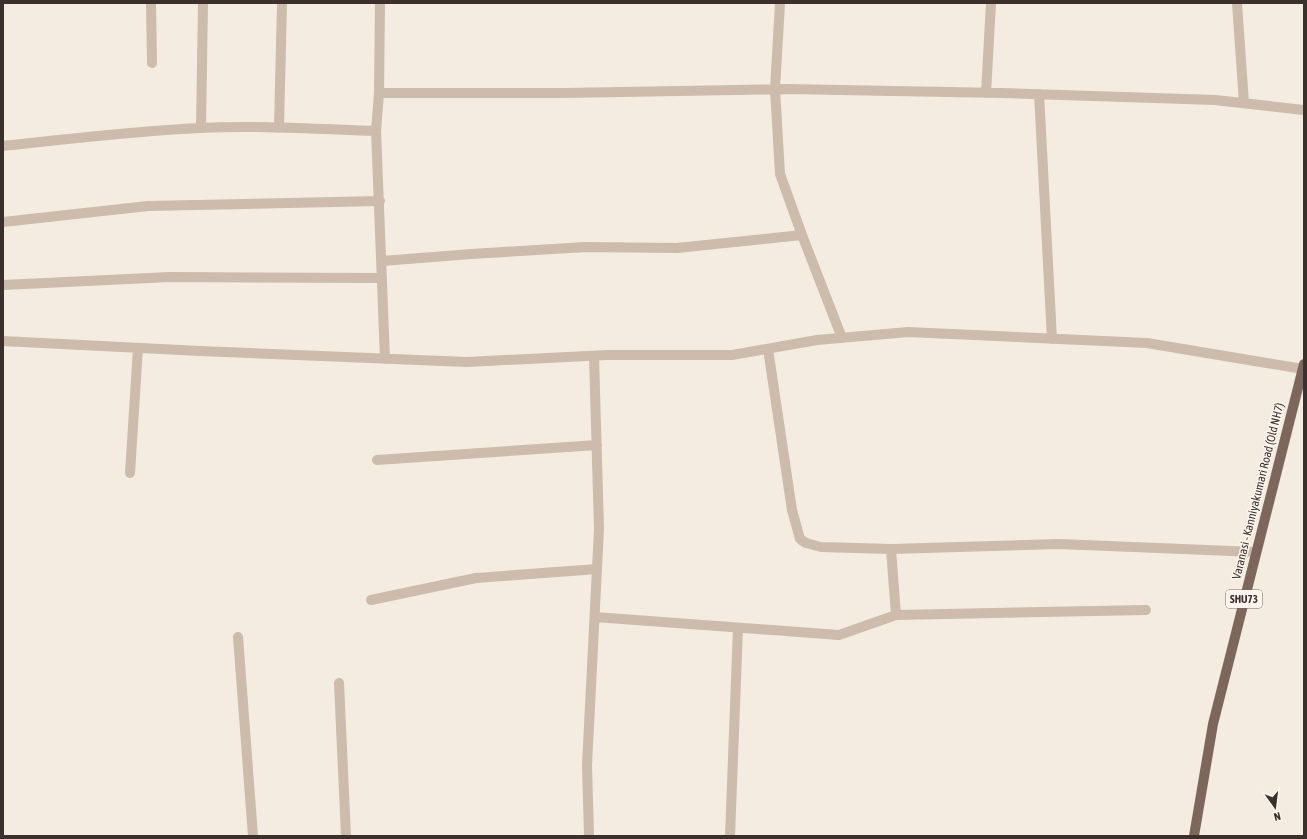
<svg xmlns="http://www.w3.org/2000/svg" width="1307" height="839" font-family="'Asap Condensed',sans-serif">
	<rect width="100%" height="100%" fill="#f4ebe1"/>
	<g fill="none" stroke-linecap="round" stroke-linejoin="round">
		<path stroke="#cdbbac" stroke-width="10" d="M151,3L152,63
			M380,3L379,93L376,131L385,359
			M780,3L775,89L780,174L802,235L842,338
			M1237,3L1244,103
			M379,93H564L786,89L1002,93L1215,100L1304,110
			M986,93L991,3
			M1039,94L1052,339
			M201,128L203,3
			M279,128L282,3
			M3,146C68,139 134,131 200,128C258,125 317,129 376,131
			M3,222L148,206L380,201
			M382,261L471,254L586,247L677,248L802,235
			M3,285L170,277L382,278
			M3,341L200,351L467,362L607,355H732L817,340L908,332L1147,343L1303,369
			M768,349L792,510L800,539L806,543L821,547L891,549L1059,544L1256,552
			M377,460L597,445
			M130,473L138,348
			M891,549L896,615
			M371,600L476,578L597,569
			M595,617L839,635L896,615L1146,610
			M238,637L253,836
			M339,683L346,836
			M589,836L587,765L599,529L594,356
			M730,836L738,628"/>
		<path stroke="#7d675c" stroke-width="10" d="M1194,836L1213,724L1304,364"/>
	</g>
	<g text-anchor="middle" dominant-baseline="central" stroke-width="3" stroke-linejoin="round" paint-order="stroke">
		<rect fill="#fbf5ee" stroke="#756b66" stroke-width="1" x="1226" y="590" width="36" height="18" rx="3"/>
		<g font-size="11" font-weight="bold" fill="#3b302b">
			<text x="1244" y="599">SHU73</text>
		</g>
		<g font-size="12" fill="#3b302b" stroke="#fbf5ee">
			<text transform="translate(1258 491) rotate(-76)">Varanasi - Kanniyakumari Road (Old NH7)</text>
		</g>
	</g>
	<rect width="1307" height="839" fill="none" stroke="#3b302b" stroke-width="8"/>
	<g transform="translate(1275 807) rotate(166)" stroke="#fbf5ee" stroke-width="3" paint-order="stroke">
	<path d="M0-3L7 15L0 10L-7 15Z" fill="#3b302b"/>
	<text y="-6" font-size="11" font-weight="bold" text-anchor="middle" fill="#3b302b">N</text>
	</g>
</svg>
